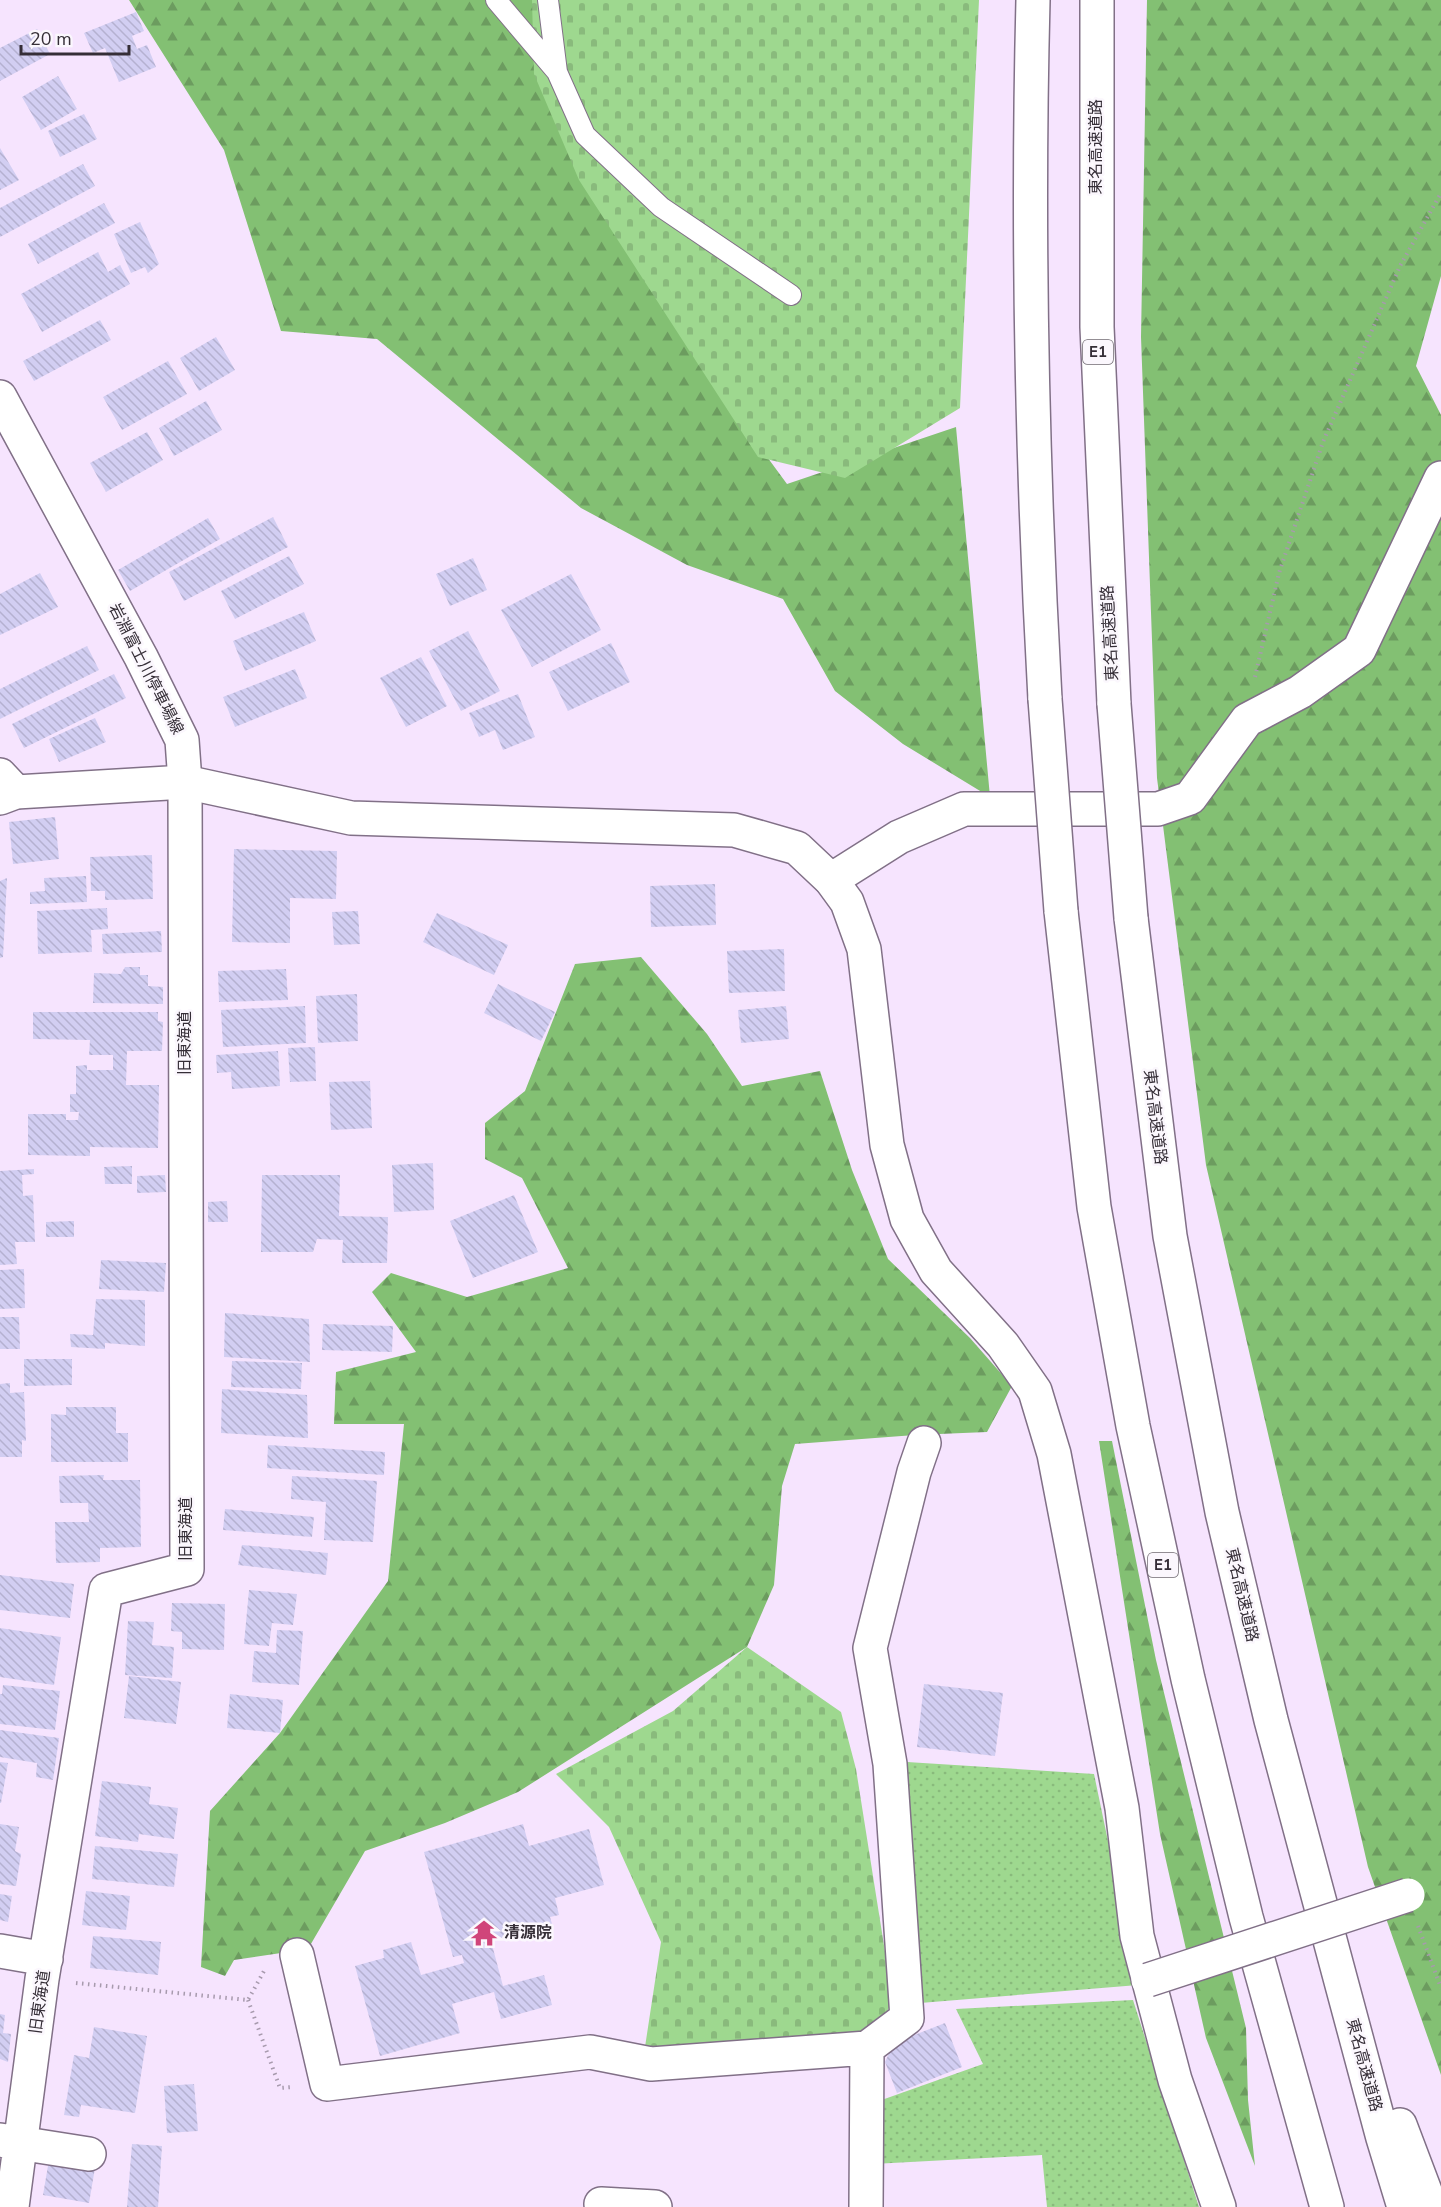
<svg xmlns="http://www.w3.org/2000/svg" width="1441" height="2207" font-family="'Nunito Sans','Noto Sans JP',sans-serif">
	<defs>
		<pattern id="grass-dots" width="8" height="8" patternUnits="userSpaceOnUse" patternTransform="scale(1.5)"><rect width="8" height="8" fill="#9ed88f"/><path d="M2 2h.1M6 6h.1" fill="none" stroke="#89ba7c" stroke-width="1.8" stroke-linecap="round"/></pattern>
		<pattern id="forest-firs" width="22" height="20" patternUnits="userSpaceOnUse" patternTransform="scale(1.5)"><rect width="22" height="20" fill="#83c073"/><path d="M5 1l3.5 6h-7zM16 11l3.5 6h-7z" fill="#6c9c5f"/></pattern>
		<pattern id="cemetery-stones" width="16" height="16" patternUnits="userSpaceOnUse" patternTransform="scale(1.5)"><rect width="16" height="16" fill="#9ed88f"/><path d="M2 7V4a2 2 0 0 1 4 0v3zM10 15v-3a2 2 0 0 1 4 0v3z" fill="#89ba7c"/></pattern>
		<pattern id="building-back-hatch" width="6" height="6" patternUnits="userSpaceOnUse" patternTransform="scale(1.5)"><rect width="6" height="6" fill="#d2cef2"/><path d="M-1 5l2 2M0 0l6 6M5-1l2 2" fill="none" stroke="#b5b1d0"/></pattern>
	</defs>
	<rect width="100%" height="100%" fill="#f6e4fe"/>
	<path fill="url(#grass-dots)" d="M907,1762L1094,1774L1138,1985L908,2004Z
		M1133,2000L1199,2207H1047L1042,2155L873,2164L876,2102L983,2064L956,2009Z"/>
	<path fill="url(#forest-firs)" d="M129,0H548L706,374L787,484L956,427L990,797L903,744L835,691L783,599L687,565L581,508L377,339L281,331L224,150Z
		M1147,0H1441V276L1416,366L1441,415V2075L1368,1867L1206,1165L1157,778L1141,337Z
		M641,957L707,1034L742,1086L820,1071L852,1170L888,1259L970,1338L1012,1386L987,1432L915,1435L795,1444L782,1486L774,1585L747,1647L518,1792L445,1823L365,1851L308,1949L234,1960L225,1976L201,1967L210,1811L280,1733L388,1581L404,1424H334L336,1372L416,1352L372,1292L391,1273L467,1297L568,1268L522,1178L485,1159V1123L525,1091L575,964Z
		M1099,1441H1112L1156,1660L1246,2028L1248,2100L1255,2166L1206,2038L1160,1834Z"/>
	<path fill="url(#cemetery-stones)" d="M532,0H979L960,408L845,478L758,457L579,180L534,74Z
		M747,1647L841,1712L856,1769L893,2002L875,2029L849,2034L684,2053L645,2047L661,1942L609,1827L556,1774L673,1711Z"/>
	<path fill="url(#building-back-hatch)" d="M136,12L144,31L132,36L137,49L147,45L156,67L119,82L105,48L93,53L84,33Z
		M37,29L50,54L0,81V48Z
		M58,76L77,109L41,130L22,97Z
		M84,114L97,139L60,157L48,131Z
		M0,148L19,180L0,190Z
		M83,164L95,186L0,237V208Z
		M104,203L115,223L38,264L28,244Z
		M140,222L159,264L148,273L145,267L131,273L114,234Z
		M98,252L108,272L120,265L130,284L42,332L21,294Z
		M100,320L111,340L34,381L23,361Z
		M216,337L235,370L199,391L180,358Z
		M168,361L187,394L122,430L103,397Z
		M206,401L222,430L174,456L159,428Z
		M147,432L163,460L106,492L90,463Z
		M273,517L288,547L184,601L169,572Z
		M208,518L220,539L130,591L118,570Z
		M289,556L304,584L235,619L221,591Z
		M473,558L487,590L450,606L436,574Z
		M40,573L58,607L0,635V594Z
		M571,574L601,630L532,667L501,610Z
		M304,612L316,641L245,671L233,641Z
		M468,631L500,691L461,711L429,651Z
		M611,643L630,682L568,711L549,672Z
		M87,646L99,670L0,719V689Z
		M421,657L447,706L406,727L380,678Z
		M295,669L307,698L235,727L223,697Z
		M114,674L126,698L24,748L12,724Z
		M518,694L535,737L503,750L495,730L479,737L469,713Z
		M95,718L106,742L59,762L49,739Z
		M55,817L59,859L13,864L9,822Z
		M234,849L337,851L336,899L290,898V943L232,942Z
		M152,855L153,899L105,900V891H91L90,857Z
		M86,876L87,902L30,904V892L45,891L44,878Z
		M7,878L3,957L0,958V881Z
		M715,884L716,925L651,927L650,886Z
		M107,908L108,929L91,930L92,952L38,954L37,911Z
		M358,911L360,944L334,945L332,912Z
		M437,913L508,945L494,975L423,942Z
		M161,931L162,952L103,954L102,934Z
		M784,949L785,991L729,993L727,951Z
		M125,967H140V975H148V986L163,987V1004L93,1003L94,973L121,974Z
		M286,969L288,1000L219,1002L218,971Z
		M498,984L555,1012L541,1041L484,1013Z
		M357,994L358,1041L318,1043L316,996Z
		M305,1006L306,1043L223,1047L221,1010Z
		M786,1006L789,1039L741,1043L738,1010Z
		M33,1012H158V1021L163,1022L162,1051H127L126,1085H159L158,1148L90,1147V1156L28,1155V1114H66V1120H78L79,1112H70V1094H76V1066L87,1065V1070H113V1055H89L90,1040L33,1039Z
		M315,1047L316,1081L290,1082L288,1048Z
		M278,1051L280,1086L232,1089L231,1072L217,1073L216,1055Z
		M370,1081L372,1128L331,1130L329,1082Z
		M433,1163L434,1210L394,1212L392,1165Z
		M132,1166V1184H105L104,1167Z
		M34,1169V1174L22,1175L23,1196L33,1195L35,1242H15L17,1264L0,1265V1171Z
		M165,1175L166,1192L137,1193V1176Z
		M262,1175H340L339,1216L388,1217L387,1263H342L343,1240L317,1239L313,1252H261Z
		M514,1195L538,1252L473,1278L450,1221Z
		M227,1201L228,1222H208V1202Z
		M74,1221V1237H46V1222Z
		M101,1260L166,1263L164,1292L99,1289Z
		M24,1269L25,1308L0,1309V1270Z
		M96,1299L145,1300V1346L105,1343V1349L71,1347L70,1334L93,1335Z
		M225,1313L309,1319L310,1362L224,1357Z
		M0,1317H19L20,1349H0Z
		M323,1324L393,1326L392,1352L322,1350Z
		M24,1359H72V1385L24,1386Z
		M232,1361L302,1363L301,1389L231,1387Z
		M10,1383V1393L24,1392L26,1441L22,1440V1457H0V1384Z
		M222,1389L307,1395L308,1438L221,1433Z
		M66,1407H116V1433H128V1462H51V1414L66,1415Z
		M268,1445L385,1452L384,1475L267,1468Z
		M104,1475L103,1480H140L141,1547L100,1548V1562L56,1563L55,1522H89L88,1503H60L59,1476Z
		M292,1476L377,1481L373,1542L324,1540L326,1502L291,1499Z
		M225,1509L314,1517L312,1537L223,1530Z
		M242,1545L328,1553L326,1575L238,1565Z
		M0,1575L74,1584L70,1618L0,1610Z
		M249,1590L297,1594L293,1625L272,1623L269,1646L244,1644Z
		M172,1603L225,1604L224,1650L182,1649V1632L171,1631Z
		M128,1621L154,1622L152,1645L174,1647L172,1678L125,1675Z
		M0,1628L61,1637L54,1685L0,1677Z
		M277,1630L303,1631L299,1685L252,1682L254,1651L276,1653Z
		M129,1676L181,1682L176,1724L124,1718Z
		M924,1684L1003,1693L995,1756L917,1747Z
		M3,1685L60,1691L55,1730L0,1724V1694H2Z
		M230,1694L283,1700L280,1733L227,1728Z
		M0,1730L59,1738L53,1780L36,1777L37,1763L0,1757Z
		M0,1762L8,1763L1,1803H0Z
		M102,1781L151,1787L149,1804L178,1808L174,1839L139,1834L138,1842L95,1836Z
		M0,1824L19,1827L15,1851L21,1854L16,1886L0,1884Z
		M523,1824L529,1846L589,1829L604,1885L555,1898L559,1915L550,1917L552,1924L491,1941L503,1986L544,1975L552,2005L501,2019L494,1992L452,2004L460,2033L380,2056L355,1966L384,1958L383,1950L411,1942L421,1975L464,1963L462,1955L453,1957L424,1852Z
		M95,1846L178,1854L174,1887L92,1879Z
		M86,1891L130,1896L126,1930L82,1925Z
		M0,1894L12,1896L8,1922L0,1920Z
		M93,1936L161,1942L158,1975L90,1968Z
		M0,2014L5,2015L3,2033L11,2034L8,2062L0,2059Z
		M945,2023L962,2067L897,2093L885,2062L894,2043Z
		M94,2027L147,2036L135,2113L81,2105L79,2117L64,2115L74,2055L89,2058Z
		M194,2084L198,2131L167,2133L164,2086Z
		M132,2144L162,2146L158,2207H127Z
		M49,2160L95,2168L89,2203L43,2195Z"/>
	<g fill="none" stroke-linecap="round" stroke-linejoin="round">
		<g stroke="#817087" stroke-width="22">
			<path id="service" d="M496,0L557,72L585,135L661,207L791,295
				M548,0L557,72"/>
		</g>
		<g stroke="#817087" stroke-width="36">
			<path id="minor" d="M0,775L16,792
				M831,880L899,837L964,809H1158L1190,798L1247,720L1300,692L1359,650L1441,478
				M0,1951L46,1959
				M297,1955L327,2084L590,2052L651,2064L867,2048L907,2018L890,1764L870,1648L914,1472L924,1443
				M0,2140L89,2154
				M601,2204L655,2207
				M12,2207L42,1979L106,1590L187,1569L185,782
				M866,2207L867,2048"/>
		</g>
		<g stroke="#817087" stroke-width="36">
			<path id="tertiary" d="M185,782L351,818L734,830L797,848L831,880L847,902L864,949L887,1145L907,1219L936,1271L1003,1345L1035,1391L1054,1454L1122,1808L1137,1936L1175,2080L1219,2207"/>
		</g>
		<g stroke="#817087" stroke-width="36">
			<path id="secondary" d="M0,397L141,657L182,740L185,782L16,792L0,798"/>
		</g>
		<g stroke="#817087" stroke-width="36">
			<path id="motorway" d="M1033,0C1027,233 1032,466 1045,699
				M1097,0V327L1114,704
				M1061,911L1094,1207L1133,1426L1188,1679L1246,1917L1327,2207
				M1131,918L1170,1236L1222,1512L1271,1720L1383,2138L1404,2207
				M1400,2125L1431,2207"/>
		</g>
		<path stroke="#a79aad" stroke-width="4" stroke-dasharray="1.5 4.5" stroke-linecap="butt" d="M1255,677L1279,573L1323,442L1400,266L1441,193
			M1418,1926L1441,1988
			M76,1983L248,2000L264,1971
			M248,2000L280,2088L293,2087"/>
		<use href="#service" stroke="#fff" stroke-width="20"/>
		<use href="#minor" stroke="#fff" stroke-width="33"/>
		<use href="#tertiary" stroke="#fff" stroke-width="33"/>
		<use href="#secondary" stroke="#fff" stroke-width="33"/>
		<use href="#motorway" stroke="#fff" stroke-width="33"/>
		<g stroke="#817087" stroke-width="36" stroke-linecap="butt">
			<path id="minor-bridge" d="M1148,1980L1408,1895"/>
		</g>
		<g stroke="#817087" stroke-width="36" stroke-linecap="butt">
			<path id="motorway-bridge" d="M1045,699L1061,911
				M1114,704L1131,918"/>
		</g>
		<use href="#minor-bridge" stroke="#fff" stroke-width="33"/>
		<use href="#motorway-bridge" stroke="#fff" stroke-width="33"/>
	</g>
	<defs>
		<g id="temple-bare" transform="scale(2.07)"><path d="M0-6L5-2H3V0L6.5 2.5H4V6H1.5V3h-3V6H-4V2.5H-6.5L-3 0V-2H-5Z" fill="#d0457a" stroke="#fbf7fd" stroke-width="2.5" paint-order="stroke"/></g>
	</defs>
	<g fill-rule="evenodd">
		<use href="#temple-bare" x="484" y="1933"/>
	</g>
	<g text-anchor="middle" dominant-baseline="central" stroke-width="5" stroke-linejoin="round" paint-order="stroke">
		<g fill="#fbf7fd" stroke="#706a72" stroke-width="1.5">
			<rect x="1083" y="340" width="30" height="24" rx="4.5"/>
			<rect x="1148" y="1553" width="30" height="24" rx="4.5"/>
		</g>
		<g font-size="15" font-weight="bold" fill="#352e37">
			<text x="1098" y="352">E1</text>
			<text x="1163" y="1565">E1</text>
		</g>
		<g font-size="16" fill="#352e37" stroke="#fbf7fd">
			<text transform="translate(1096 147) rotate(-90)">東名高速道路</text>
			<text transform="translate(1110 633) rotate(-93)">東名高速道路</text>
			<text transform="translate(146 669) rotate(63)">岩淵富士川停車場線</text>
			<text transform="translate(185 1043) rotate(-90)">旧東海道</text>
			<text transform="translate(1155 1117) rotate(83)">東名高速道路</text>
			<text transform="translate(186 1529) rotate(-90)">旧東海道</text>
			<text transform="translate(1242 1595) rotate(77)">東名高速道路</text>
			<text transform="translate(40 2002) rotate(-82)">旧東海道</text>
			<text transform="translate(1364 2065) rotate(75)">東名高速道路</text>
		</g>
		<g font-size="16" font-weight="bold" fill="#352e37" stroke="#fbf7fd" text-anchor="start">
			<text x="504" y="1933">清源院</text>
		</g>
	</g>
	<path d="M21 45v9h108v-9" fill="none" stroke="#352e37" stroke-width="3"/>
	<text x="30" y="45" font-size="18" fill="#352e37" stroke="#fbf7fd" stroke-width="4.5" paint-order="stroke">20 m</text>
</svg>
